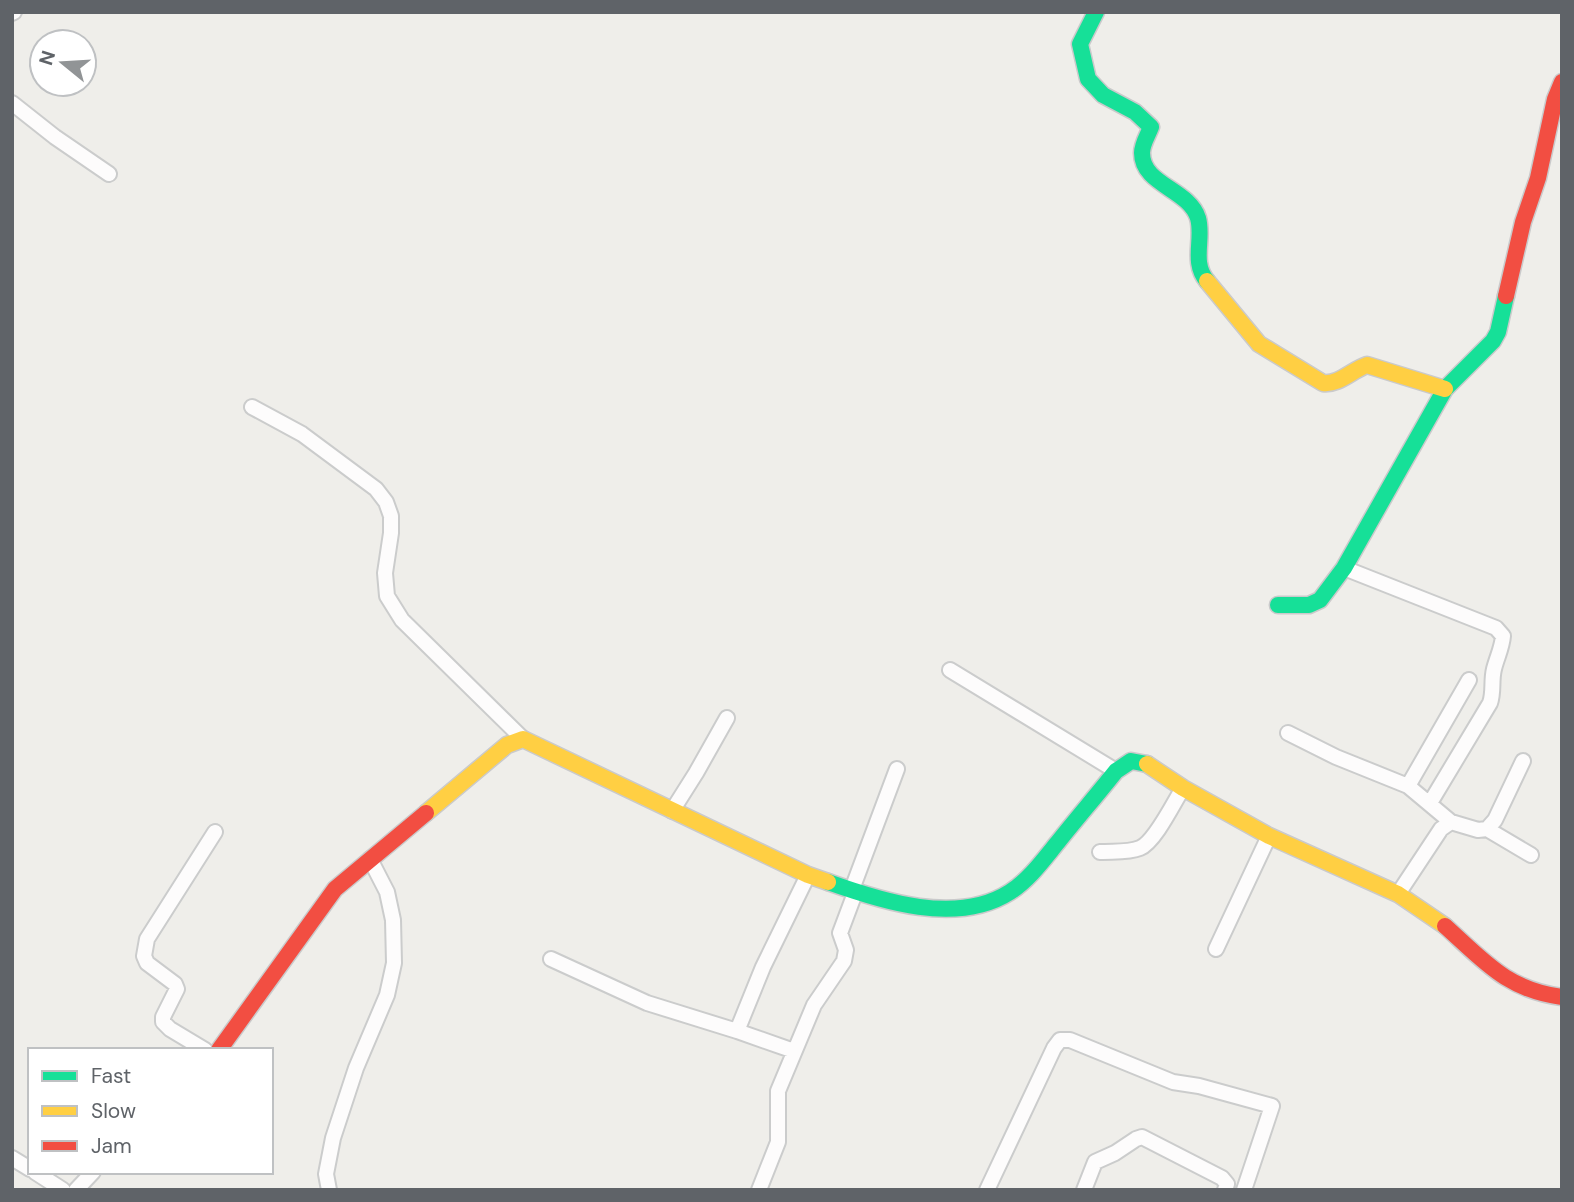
<svg xmlns="http://www.w3.org/2000/svg" width="1574" height="1202" font-family="'DM Sans',sans-serif">
	<rect width="100%" height="100%" fill="#efeeea"/>
	<g fill="none" stroke-linecap="round" stroke-linejoin="round">
		<g stroke="#cbcccc" stroke-width="18">
			<path id="street" d="M12,13L14,12
				M12,103L55,137L109,174
				M252,407L302,434L376,489L386,502L391,516V533L385,573L387,596L402,620L523,739
				M1344,568L1496,628L1503,636C1502,648 1497,657 1494,669C1491,681 1494,692 1490,703L1430,803
				M950,670L1116,771
				M1288,733L1336,757L1408,786L1451,822
				M1408,786L1469,680
				M672,811L696,773L727,718
				M1487,829L1531,855
				M1100,852C1113,851 1128,853 1140,848C1155,842 1174,802 1183,788
				M851,892L897,769
				M1398,894L1441,829L1451,822L1478,830L1487,829L1495,820L1523,761
				M1216,949L1269,836
				M551,959L647,1003L737,1031L763,967L808,875
				M737,1031L794,1051
				M205,1050L170,1029L163,1022V1017L177,989L175,984L147,963L144,956L147,939L215,832
				M12,1158L30,1169
				M35,1172L63,1190
				M76,1190L93,1172
				M329,1190L326,1174L333,1138L356,1068L387,995L394,963L393,920L387,892L370,859
				M759,1190L778,1142V1091L814,1005L844,961L846,950L840,933L855,893
				M987,1190L1054,1048L1060,1040H1070L1173,1082L1199,1086L1272,1106L1244,1190
				M1084,1190L1095,1162L1115,1153L1136,1139L1142,1137L1222,1178L1227,1184L1225,1190"/>
		</g>
		<g stroke="#cacacb" stroke-width="19">
			<path id="fast" d="M1096,12L1080,44L1088,79L1103,95L1135,112L1151,127C1148,135 1142,144 1142,153C1142,185 1189,189 1198,218C1204,239 1191,262 1207,281
				M1278,605H1309L1320,600L1344,568L1445,389L1493,341L1498,332L1506,296
				M828,882C881,901 957,926 1010,892C1029,880 1044,859 1058,842C1077,818 1097,795 1116,771L1131,761L1147,764"/>
		</g>
		<g stroke="#cacacb" stroke-width="19">
			<path id="slow" d="M1207,281L1259,344L1323,383C1339,385 1352,370 1367,365L1445,389
				M1147,764L1183,788L1269,836L1398,894L1445,926
				M426,813L507,745L523,739L808,875L828,882"/>
		</g>
		<g stroke="#cacacb" stroke-width="19">
			<path id="jam" d="M1506,296L1523,222L1538,178L1555,99L1562,82
				M1445,926C1484,961 1507,990 1562,997
				M219,1050L335,889L426,813"/>
		</g>
		<use href="#street" stroke="#fdfcfc" stroke-width="14"/>
		<use href="#fast" stroke="#16e098" stroke-width="16"/>
		<use href="#slow" stroke="#ffcf43" stroke-width="16"/>
		<use href="#jam" stroke="#f24e42" stroke-width="16"/>
	</g>
	<rect width="1574" height="1202" fill="none" stroke="#5f6368" stroke-width="28"/>
	<rect x="28" y="1048" width="245" height="126" fill="#ffffff" stroke="#bfc1c3" stroke-width="2"/>
	<rect x="42" y="1071" width="35" height="10" fill="#16e098" stroke="#bfc1c3" stroke-width="2"/>
	<text x="91" y="1083" font-size="21" fill="#5f6368">Fast</text>
	<rect x="42" y="1106" width="35" height="10" fill="#ffcf43" stroke="#bfc1c3" stroke-width="2"/>
	<text x="91" y="1118" font-size="21" fill="#5f6368">Slow</text>
	<rect x="42" y="1141" width="35" height="10" fill="#f24e42" stroke="#bfc1c3" stroke-width="2"/>
	<text x="91" y="1153" font-size="21" fill="#5f6368">Jam</text>
	<g transform="translate(63 63) rotate(288)"><circle r="33" fill="#ffffff" stroke="#bfc1c3" stroke-width="2"/>
	<path d="M0-5L12 26L0 18L-12 26Z" fill="#919496"/>
	<text y="-10" font-size="19" font-weight="bold" text-anchor="middle" fill="#5f6368">N</text>
	</g>
</svg>
